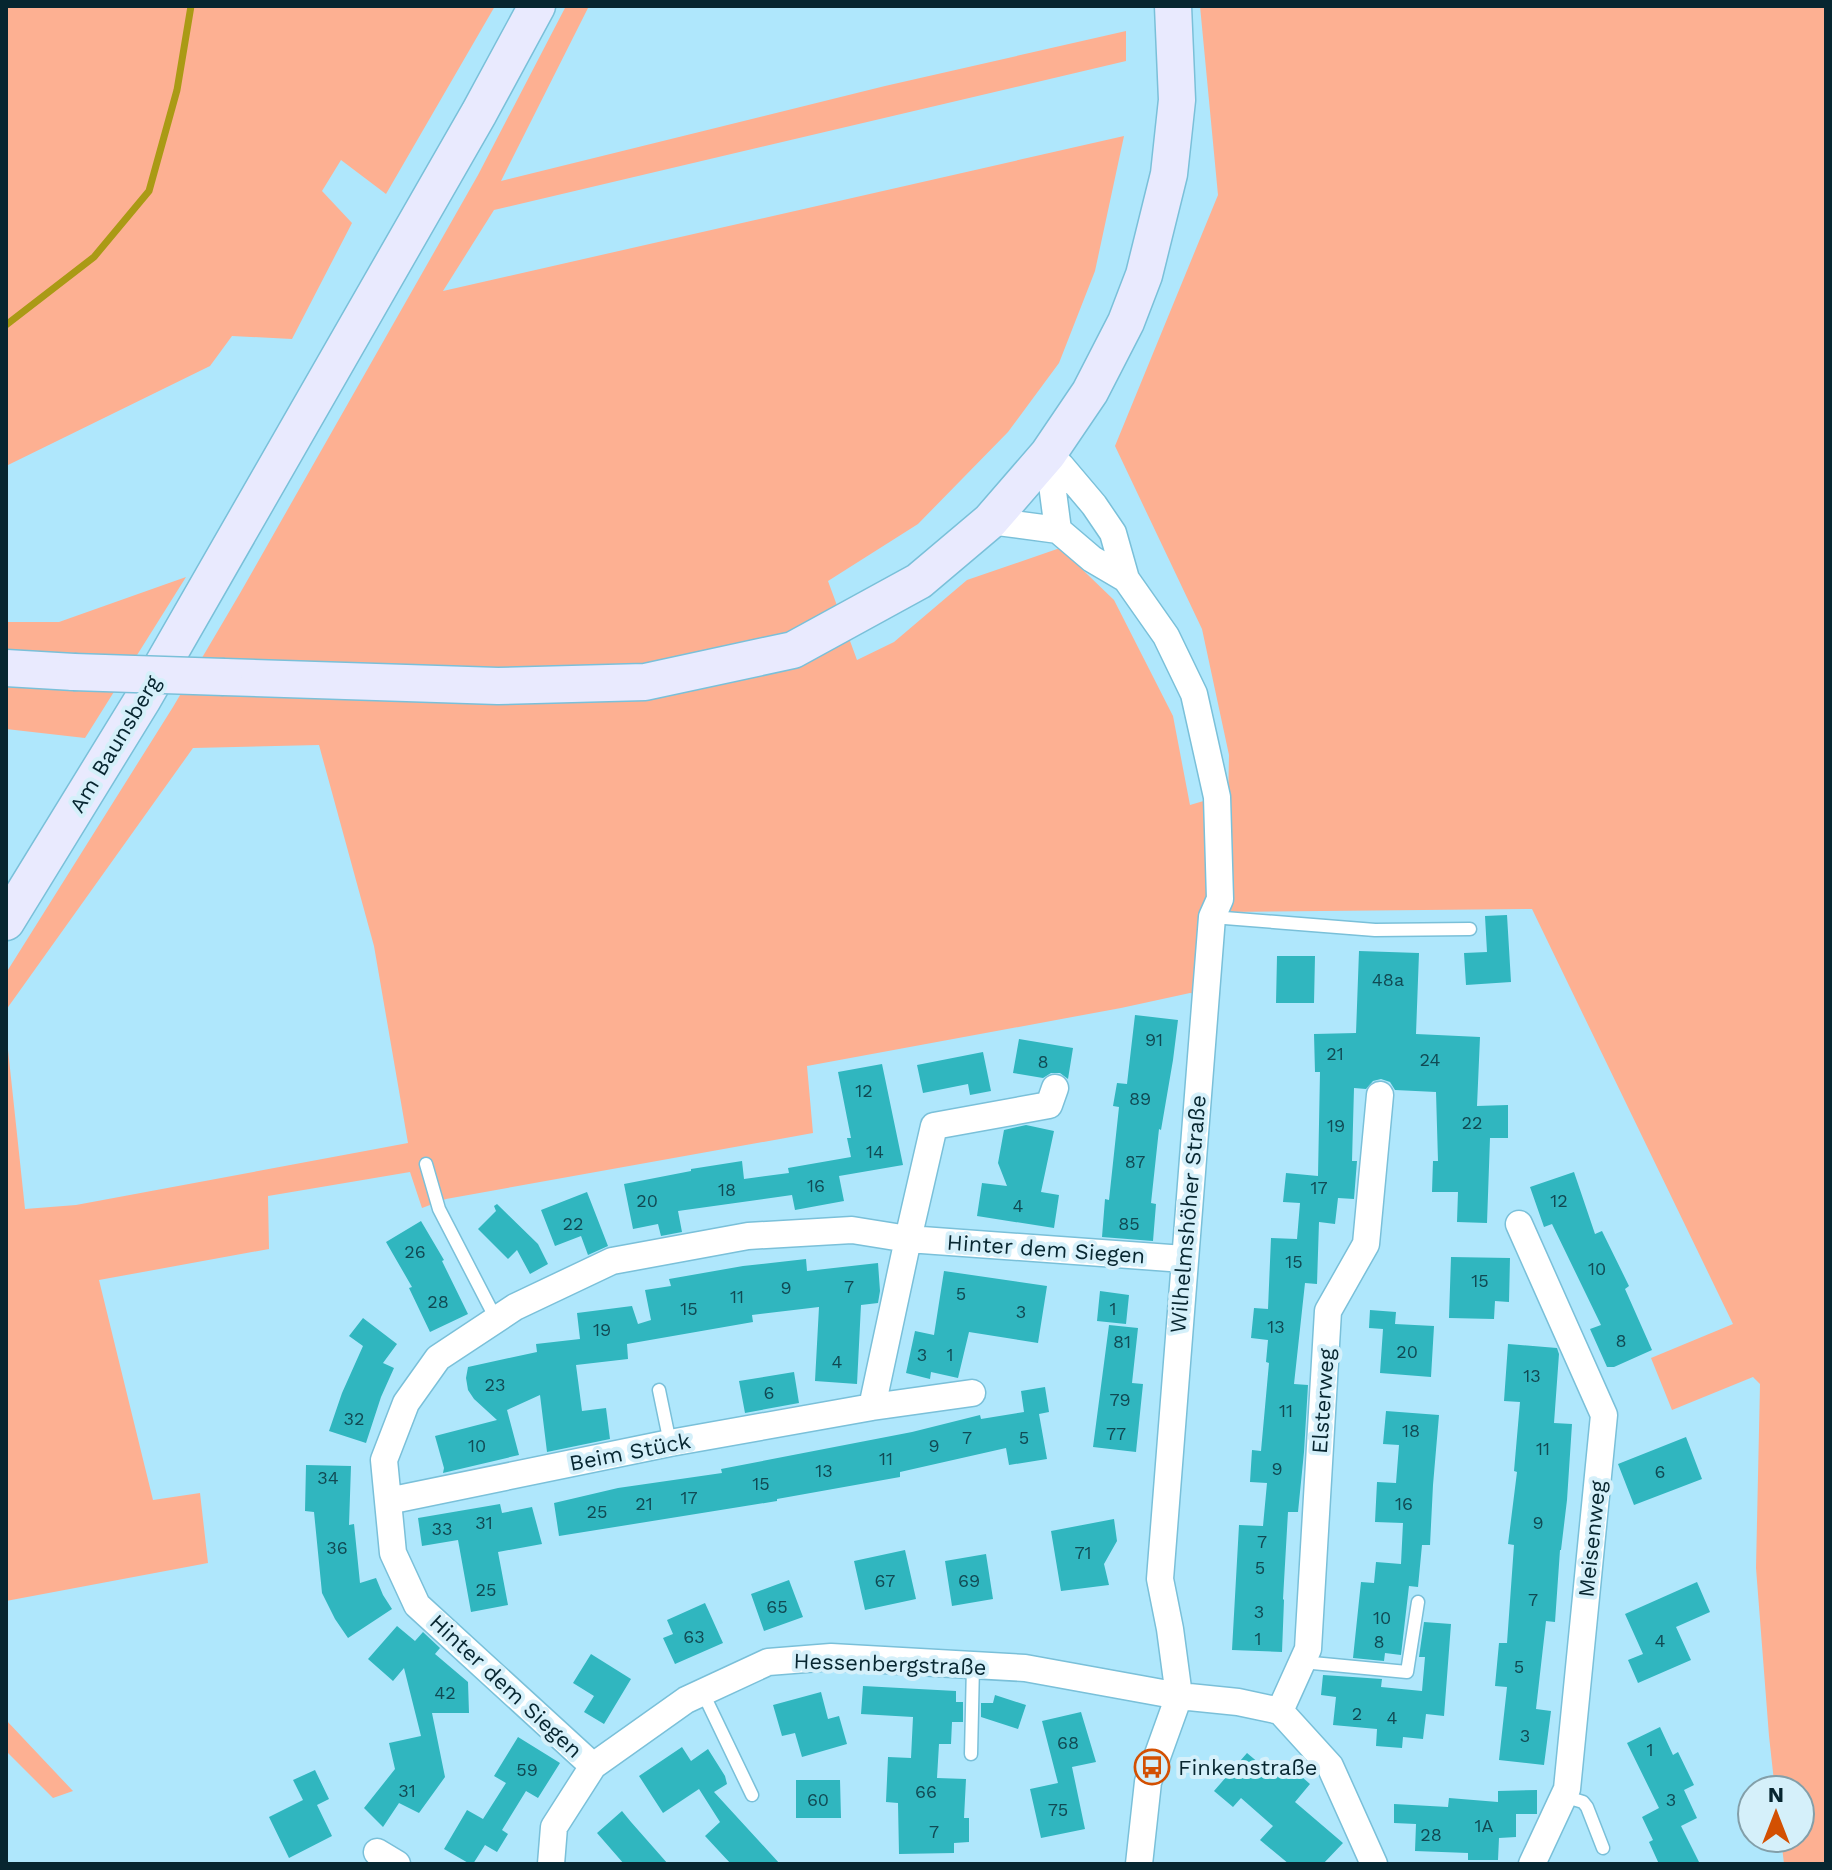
<svg xmlns="http://www.w3.org/2000/svg" width="1832" height="1870" font-family="'Work Sans',sans-serif">
	<rect width="100%" height="100%" fill="#afe7fc"/>
	<path fill="#fdb092" d="M6,6H495L386,194L341,160L322,191L352,223L292,339L232,336L210,366L6,466Z
		M566,6H589L501,181L885,86L1126,31V61L494,210L443,291L1124,136L1095,271L1059,363L1008,432L918,524L828,581L857,660L894,642L967,580L1060,548L1114,600L1173,716L1190,805L1217,797L1221,867L1220,997L1190,993L1121,1008L807,1066L813,1133L446,1199L422,1208L410,1172L268,1196L269,1249L99,1280L153,1500L200,1493L208,1563L6,1601V1031L25,1209L76,1205L408,1143L374,946L319,745L193,748L6,1010V973L173,707L239,595L478,175Z
		M1200,6H1826V1864H1784L1781,1838H1800V1790H1775L1769,1736L1756,1568L1760,1384L1753,1377L1672,1410L1651,1358L1733,1324L1532,909L1226,912L1229,755L1202,629L1115,446L1218,195Z
		M186,577L85,738L6,729V622H59Z
		M6,1720L73,1791L53,1798L6,1751Z"/>
	<g fill="none" stroke-linecap="round" stroke-linejoin="round">
		<path stroke="#aa9a15" stroke-width="7" d="M6,325L94,257L149,191L177,90L191,6"/>
	</g>
	<path fill="#30b6bf" d="M1507,915L1511,982L1466,985L1464,953L1487,952L1485,916Z
		M1359,951L1419,953L1416,1034L1480,1037L1477,1106L1508,1105V1138H1490L1487,1223L1457,1222L1458,1192H1432L1433,1161H1438L1436,1092L1395,1090L1390,1082L1381,1079L1373,1081L1366,1089L1354,1088L1352,1161H1357L1354,1199L1338,1198L1335,1224L1319,1222L1317,1284L1305,1283L1294,1384L1308,1385L1304,1452L1298,1512H1288L1283,1599L1284,1600L1282,1652L1232,1650L1239,1525L1263,1526L1267,1483L1250,1482L1252,1450L1261,1451L1269,1363L1266,1362L1268,1340L1251,1338L1254,1308L1268,1309L1271,1238L1297,1239L1300,1203L1283,1202L1286,1173L1318,1176L1320,1072H1315L1314,1034L1356,1033Z
		M1277,956H1315L1314,1003H1276Z
		M1135,1015L1178,1020L1173,1060L1161,1130L1159,1129L1151,1203L1156,1204L1153,1241L1102,1237L1105,1199L1109,1200L1119,1107L1113,1106L1117,1083L1127,1084Z
		M1019,1039L1073,1048L1068,1079L1060,1073H1051L1043,1078L1013,1073Z
		M983,1052L991,1091L970,1095L968,1084L923,1093L917,1065Z
		M882,1064L903,1165L839,1176L844,1201L795,1210L792,1195L678,1211L682,1232L661,1236L658,1224L633,1229L624,1184L691,1171V1169L742,1161L744,1179L789,1173L788,1168L851,1157L847,1138H851L838,1072Z
		M1026,1125L1054,1131L1041,1192L1059,1195L1054,1228L977,1216L982,1183L1007,1186L998,1163L1004,1130Z
		M1574,1172L1595,1234L1602,1231L1629,1286L1625,1289L1652,1350L1614,1367H1607L1590,1329L1601,1325L1552,1224L1544,1227L1530,1187Z
		M587,1192L608,1246L588,1255L581,1236L555,1246L541,1210Z
		M497,1204L538,1244L548,1264L530,1274L517,1250L508,1259L478,1229L496,1211L494,1206Z
		M421,1221L444,1260L442,1261L468,1314L430,1332L409,1288L412,1287L386,1242Z
		M1451,1257L1510,1258L1509,1302L1495,1301L1494,1319L1449,1318Z
		M806,1259L807,1271L878,1263L880,1291L878,1303L861,1305L857,1384L815,1381L819,1307L752,1315L753,1322L627,1344L628,1359L576,1365L582,1411L606,1408L610,1439L547,1452L540,1395L507,1410L519,1455L443,1473L444,1468L435,1436L497,1420L474,1399L468,1390L466,1378L468,1367L537,1352L536,1344L580,1339L577,1313L632,1306L638,1324L651,1320L645,1290L671,1286L669,1279L743,1266Z
		M944,1271L1047,1286L1038,1343L969,1332L958,1378L931,1372L930,1379L906,1373L915,1331L934,1335Z
		M1100,1291L1129,1295L1126,1324L1097,1321Z
		M1370,1310L1396,1312L1395,1324L1434,1326L1431,1377L1380,1373L1383,1329L1369,1328Z
		M363,1318L397,1344L383,1363L394,1368L381,1397L366,1443L329,1431L342,1393L363,1346L349,1336Z
		M1109,1325L1138,1328L1132,1383L1143,1384L1136,1452L1093,1447Z
		M1508,1344L1557,1348L1559,1354L1554,1423L1572,1424L1567,1500L1561,1550H1560L1555,1622L1546,1621L1536,1709L1551,1711L1544,1765L1499,1760L1507,1687L1495,1686L1499,1643H1507L1514,1545L1508,1544L1517,1472L1514,1471L1520,1402L1504,1401Z
		M794,1372L799,1403L745,1413L739,1381Z
		M1045,1387L1049,1412L1039,1414L1047,1459L1009,1465L1006,1448L900,1472V1477L777,1499V1501L559,1536L554,1503L618,1488L722,1473L721,1469L912,1432L980,1415L981,1419L1024,1412L1021,1391Z
		M1386,1411L1439,1415L1433,1485L1430,1545H1422L1418,1587L1409,1586L1401,1655L1385,1653L1384,1661L1353,1658L1361,1582L1374,1583L1376,1562L1401,1564L1403,1523L1375,1522L1377,1482L1396,1483L1399,1445L1383,1444Z
		M1686,1437L1702,1479L1634,1505L1618,1464Z
		M306,1465L351,1466L349,1525L354,1524L360,1583L376,1578L383,1595L392,1609L348,1638L335,1619L322,1593L314,1512L305,1511Z
		M500,1504L502,1513L532,1507L542,1544L498,1552L508,1605L471,1612L458,1540L422,1546L418,1518Z
		M1114,1519L1117,1541L1104,1564L1109,1585L1061,1591L1051,1531Z
		M905,1550L916,1599L865,1610L854,1561Z
		M986,1554L993,1599L952,1606L945,1561Z
		M789,1580L803,1617L764,1631L751,1594Z
		M1697,1582L1710,1612L1676,1627L1691,1660L1638,1683L1628,1660L1643,1654L1625,1614Z
		M705,1603L723,1643L675,1664L663,1638L673,1634L667,1620Z
		M1424,1622L1451,1624L1444,1716L1426,1714L1423,1739L1403,1737L1402,1748L1376,1746L1377,1729L1333,1725L1336,1697L1321,1695L1323,1675L1382,1679L1381,1687L1422,1691L1425,1657H1419Z
		M397,1626L415,1641L423,1632L440,1648L435,1654L468,1682L469,1713H432L445,1777L419,1813L399,1803L383,1827L364,1808L395,1769L389,1743L421,1736L404,1668L393,1681L368,1659Z
		M591,1654L631,1679L604,1724L584,1712L594,1696L573,1683Z
		M863,1686L956,1691V1702H963V1722H952L951,1744H939L937,1778L966,1779L964,1818H969V1842L954,1843V1853L899,1854L898,1803L886,1802L888,1757L911,1758L913,1717L861,1714Z
		M821,1692L828,1719L839,1716L847,1744L802,1757L795,1733L782,1736L773,1705Z
		M995,1695L1026,1705L1018,1729L981,1717V1703H993Z
		M1081,1712L1096,1762L1072,1767L1085,1829L1041,1838L1030,1789L1058,1783L1042,1721Z
		M1660,1727L1673,1755L1678,1752L1694,1785L1684,1790L1697,1818L1681,1826L1700,1864H1659L1649,1842L1653,1840L1642,1817L1659,1808L1627,1743Z
		M518,1737L560,1763L538,1798L526,1791L502,1830L508,1834L497,1852L485,1845L473,1864H470L444,1849L467,1810L483,1819L506,1783L494,1776Z
		M682,1747L691,1761L708,1749L725,1776L727,1784L714,1792L780,1864H731L705,1836L720,1822L699,1789L663,1813L639,1776Z
		M1247,1753L1266,1769L1271,1763L1287,1777L1294,1770L1310,1784L1295,1802L1343,1843L1323,1864H1289L1260,1840L1273,1826L1241,1798L1233,1807L1214,1791Z
		M315,1770L329,1799L317,1805L332,1836L289,1858L269,1817L303,1800L293,1780Z
		M796,1780H840L841,1818H796Z
		M1537,1790V1814H1516V1837L1499,1838L1498,1860H1468V1853L1415,1851L1416,1824L1394,1823V1804L1448,1807L1449,1798L1498,1802V1791Z
		M622,1811L631,1822L668,1864H624L597,1833Z"/>
	<g fill="none" stroke-linecap="round" stroke-linejoin="round">
		<g stroke="#7ac0d9" stroke-width="15">
			<path id="lane" d="M1212,917L1375,930L1470,929
				M426,1164L439,1209L496,1319
				M659,1390L670,1443
				M1302,1662L1407,1672L1418,1602
				M702,1691L752,1795
				M971,1754L973,1665
				M1563,1796L1583,1802L1587,1807L1603,1848"/>
		</g>
		<g stroke="#7ac0d9" stroke-width="29">
			<path id="street" d="M1048,454L1061,466L1094,505L1113,533L1126,579L1166,636L1194,694L1217,797L1220,899L1212,917L1160,1579L1170,1629L1179,1696L1148,1782L1139,1864
				M1048,454L1058,530L1092,559L1126,579
				M990,521L1058,530
				M1519,1224L1604,1415L1567,1789L1532,1864
				M872,1407L972,1393
				M388,1501L670,1443L872,1407L908,1239L934,1126L1049,1105L1055,1088
				M1280,1711L1308,1649L1328,1311L1366,1244L1380,1095
				M593,1766L417,1605L393,1553L384,1460L406,1403L438,1358L515,1307L612,1261L748,1236L852,1230L908,1239L1184,1259
				M377,1852L397,1864
				M551,1864L554,1827L593,1766L686,1700L768,1662L831,1657L1025,1668L1179,1696L1238,1702L1280,1711L1330,1766L1374,1864"/>
		</g>
		<g stroke="#7ac0d9" stroke-width="39">
			<path id="secondary" d="M6,668L74,672
				M224,677L498,686L645,682L793,650L919,581L990,521L1048,454L1090,392L1126,322L1144,275L1169,174L1177,100L1173,6
				M6,922L143,699L479,113L537,6"/>
		</g>
		<use href="#lane" stroke="#fff" stroke-width="12"/>
		<use href="#street" stroke="#fff" stroke-width="26"/>
		<use href="#secondary" stroke="#e9eafe" stroke-width="36"/>
		<g stroke="#7ac0d9" stroke-width="39" stroke-linecap="butt">
			<path id="secondary-bridge" d="M74,672L224,677"/>
		</g>
		<use href="#secondary-bridge" stroke="#e9eafe" stroke-width="36"/>
	</g>
	<defs>
		<g id="bus-ring" transform="scale(1.8)"><circle r="9.5" fill="#d5f0fa" stroke="#d35002" stroke-width="1.5"/><path d="M-5-6H5V4H4V6H2V4H-2V6H-4V4H-5ZM-3.5-4V0h7V-4ZM-3.5 1.2v1.5H-2V1.2ZM2 1.2v1.5H3.5V1.2Z" fill="#d35002"/></g>
	</defs>
	<g fill-rule="evenodd">
		<use href="#bus-ring" x="1152" y="1767"/>
	</g>
	<g text-anchor="middle" dominant-baseline="central" stroke-width="8" stroke-linejoin="round" paint-order="stroke">
		<g font-size="18" fill="#114a54">
			<text x="1388" y="979">48a</text>
			<text x="1154" y="1039">91</text>
			<text x="1335" y="1053">21</text>
			<text x="1430" y="1059">24</text>
			<text x="1043" y="1061">8</text>
			<text x="864" y="1090">12</text>
			<text x="1140" y="1098">89</text>
			<text x="1472" y="1122">22</text>
			<text x="1336" y="1125">19</text>
			<text x="875" y="1151">14</text>
			<text x="1135" y="1161">87</text>
			<text x="816" y="1185">16</text>
			<text x="1319" y="1187">17</text>
			<text x="727" y="1189">18</text>
			<text x="647" y="1200">20</text>
			<text x="1559" y="1200">12</text>
			<text x="1018" y="1205">4</text>
			<text x="573" y="1223">22</text>
			<text x="1129" y="1223">85</text>
			<text x="415" y="1251">26</text>
			<text x="1294" y="1261">15</text>
			<text x="1597" y="1268">10</text>
			<text x="1480" y="1280">15</text>
			<text x="849" y="1286">7</text>
			<text x="786" y="1287">9</text>
			<text x="961" y="1293">5</text>
			<text x="737" y="1296">11</text>
			<text x="438" y="1301">28</text>
			<text x="689" y="1308">15</text>
			<text x="1113" y="1308">1</text>
			<text x="1021" y="1311">3</text>
			<text x="1276" y="1326">13</text>
			<text x="602" y="1329">19</text>
			<text x="1621" y="1340">8</text>
			<text x="1122" y="1341">81</text>
			<text x="1407" y="1351">20</text>
			<text x="922" y="1354">3</text>
			<text x="950" y="1354">1</text>
			<text x="837" y="1361">4</text>
			<text x="1532" y="1375">13</text>
			<text x="495" y="1384">23</text>
			<text x="769" y="1392">6</text>
			<text x="1120" y="1399">79</text>
			<text x="1286" y="1410">11</text>
			<text x="354" y="1418">32</text>
			<text x="1411" y="1430">18</text>
			<text x="1116" y="1433">77</text>
			<text x="967" y="1437">7</text>
			<text x="1024" y="1437">5</text>
			<text x="477" y="1445">10</text>
			<text x="934" y="1445">9</text>
			<text x="1543" y="1448">11</text>
			<text x="886" y="1458">11</text>
			<text x="1277" y="1468">9</text>
			<text x="824" y="1470">13</text>
			<text x="1660" y="1471">6</text>
			<text x="328" y="1477">34</text>
			<text x="761" y="1483">15</text>
			<text x="689" y="1497">17</text>
			<text x="644" y="1503">21</text>
			<text x="1404" y="1503">16</text>
			<text x="597" y="1511">25</text>
			<text x="484" y="1522">31</text>
			<text x="1538" y="1522">9</text>
			<text x="442" y="1528">33</text>
			<text x="1262" y="1541">7</text>
			<text x="337" y="1547">36</text>
			<text x="1083" y="1552">71</text>
			<text x="1260" y="1567">5</text>
			<text x="885" y="1580">67</text>
			<text x="969" y="1580">69</text>
			<text x="486" y="1589">25</text>
			<text x="1533" y="1599">7</text>
			<text x="777" y="1606">65</text>
			<text x="1259" y="1611">3</text>
			<text x="1382" y="1617">10</text>
			<text x="694" y="1636">63</text>
			<text x="1258" y="1638">1</text>
			<text x="1660" y="1640">4</text>
			<text x="1379" y="1641">8</text>
			<text x="1519" y="1666">5</text>
			<text x="445" y="1692">42</text>
			<text x="1357" y="1713">2</text>
			<text x="1392" y="1717">4</text>
			<text x="1525" y="1735">3</text>
			<text x="1068" y="1742">68</text>
			<text x="1650" y="1749">1</text>
			<text x="527" y="1769">59</text>
			<text x="407" y="1790">31</text>
			<text x="926" y="1791">66</text>
			<text x="818" y="1799">60</text>
			<text x="1671" y="1799">3</text>
			<text x="1058" y="1809">75</text>
			<text x="1484" y="1825">1A</text>
			<text x="934" y="1831">7</text>
			<text x="1431" y="1834">28</text>
		</g>
		<g font-size="22" fill="#072630" stroke="#d5f0fa">
			<text transform="translate(115 744) rotate(-59)">Am Baunsberg</text>
			<text transform="translate(1188 1214) rotate(-85)">Wilhelmshöher Straße</text>
			<text transform="translate(1046 1249) rotate(4)">Hinter dem Siegen</text>
			<text transform="translate(1323 1401) rotate(-86)">Elsterweg</text>
			<text transform="translate(630 1452) rotate(-11)">Beim Stück</text>
			<text transform="translate(1592 1539) rotate(-84)">Meisenweg</text>
			<text transform="translate(890 1664) rotate(2)">Hessenbergstraße</text>
			<text transform="translate(506 1686) rotate(43)">Hinter dem Siegen</text>
		</g>
		<g font-size="22" fill="#072630" stroke="#d5f0fa" text-anchor="start">
			<text x="1178" y="1767">Finkenstraße</text>
		</g>
	</g>
	<rect width="1832" height="1870" fill="none" stroke="#072630" stroke-width="16"/>
	<g transform="translate(1776 1814)"><circle r="38" fill="#d5f0fa" stroke="#839fa9" stroke-width="2"/>
	<path d="M0-6L14 30L0 20L-14 30Z" fill="#d35002"/>
	<text y="-12" font-size="22" font-weight="bold" text-anchor="middle" fill="#072630">N</text>
	</g>
</svg>
